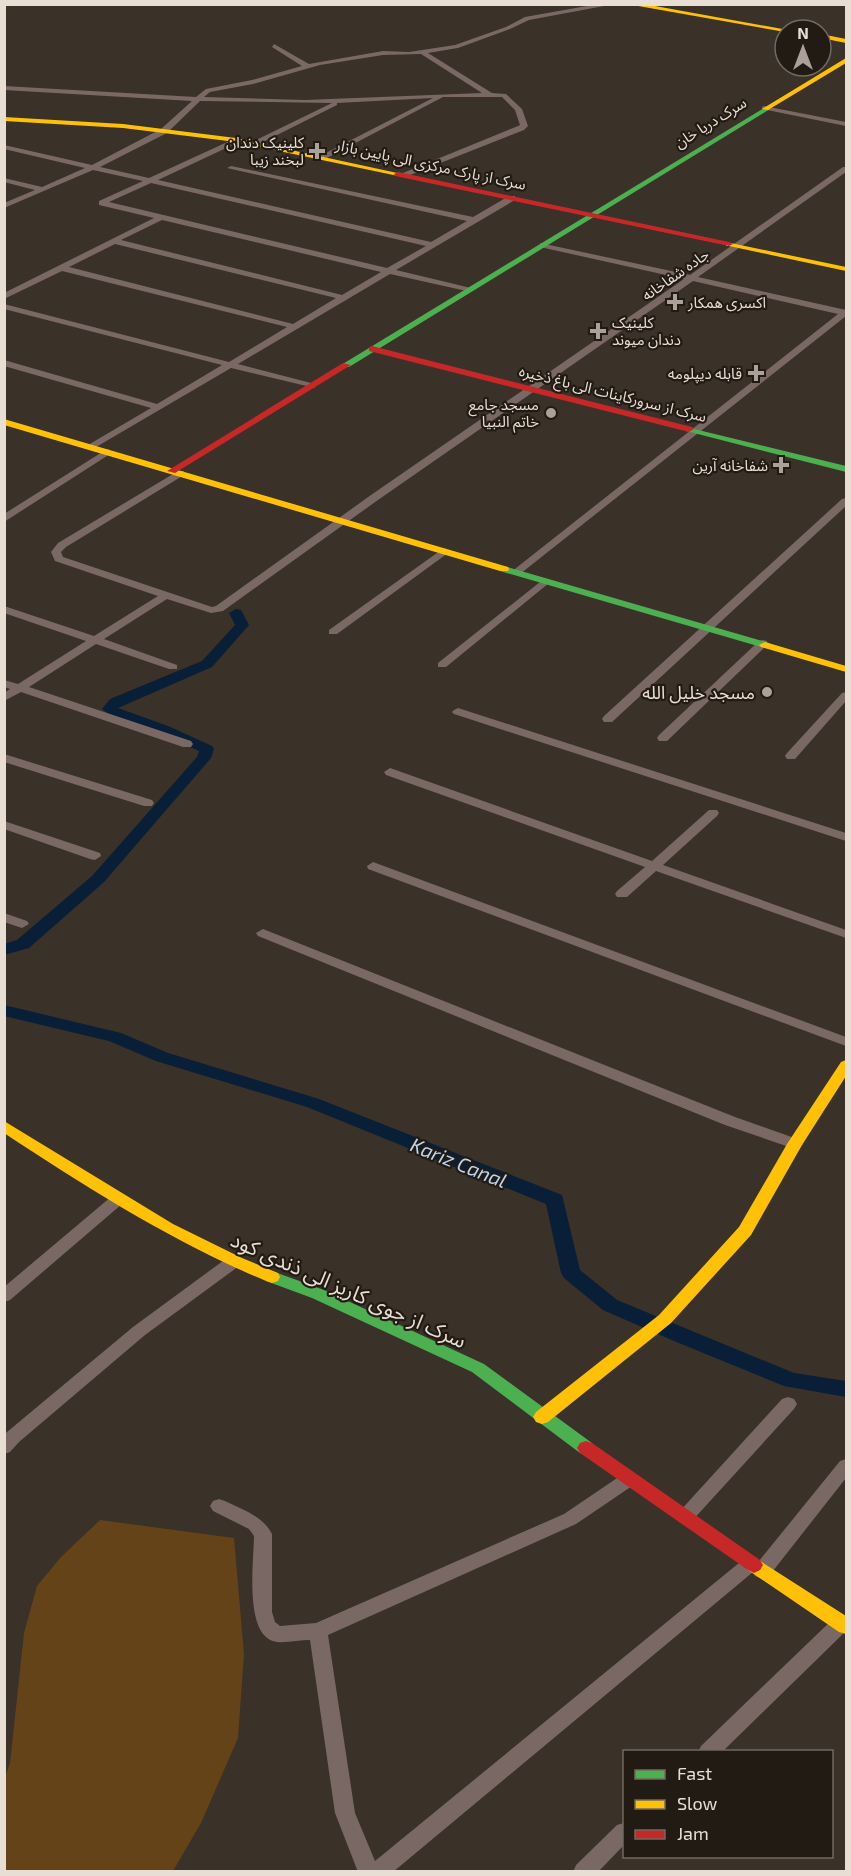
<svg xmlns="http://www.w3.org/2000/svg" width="851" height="1876" font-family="'Exo 2','Noto Sans Arabic',sans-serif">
	<rect width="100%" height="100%" fill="#3a3128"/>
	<path fill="#644318" d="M100,1520L234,1538L244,1654L238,1738L201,1823L173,1871H5V1777L10,1763L24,1633L37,1586L61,1557Z"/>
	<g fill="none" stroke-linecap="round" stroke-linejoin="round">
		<path fill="#091e37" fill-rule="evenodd" d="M236,609L241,610L249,625L212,667L118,708L168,726L212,746L214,749L211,758L104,882L29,948L4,955V944L17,940L92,876L197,757L199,751L158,732L113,717L102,709L110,699L202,661L235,625L229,613Z
			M4,1005L121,1033L168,1053L319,1099L562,1195L580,1270L617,1300L794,1373L846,1381V1397L784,1386L674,1341L603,1310L564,1278L561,1273L546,1204L307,1107L156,1061L109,1041L4,1016Z"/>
		<path fill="#7a6864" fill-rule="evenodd" d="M598,4H615L529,20L510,29L458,48L428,53L492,93L506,94L522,109L528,126L524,130L405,177L398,175L518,126L520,125L515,110L502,97H443L323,160L319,158L320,156L433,98L337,103V105L255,146L251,144L252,142L332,103L200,101L167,133L100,167L149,178L236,138L240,140L239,142L158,180L431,242L467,221L227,168L231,166L473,217L509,196H515V200L396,270L471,288V292L390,274L238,364L315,384V388L231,368L91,450L86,447L88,445L151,408L4,366V360L157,404L222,365L4,309V304L229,362L287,327L62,271L4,299V293L154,218L99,205V201L143,181L93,170L4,208V203L35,190L4,182V178L42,187L85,168L4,149V145L92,165L161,129L192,101L4,90V86L196,97L206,89L252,80L302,66L272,47L274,44L309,64L383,51L409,52L455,45L506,27L525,17ZM421,54L482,93L305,100L204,97L210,92L253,84L320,65L383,55ZM151,183L426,246L387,268L109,202ZM162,220L381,272L342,295L121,240ZM115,244L336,298L293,324L69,267Z
			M764,106L846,122V126L762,109V107Z
			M843,167H846V172L698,277L846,310V316L520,574L516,575L511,572L838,314L693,281L378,500L223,611L211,613L167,599L104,639L177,665V669H169L96,644L29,687L191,741L193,744L191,747H183L21,692L4,701V693L10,689L4,687V680L18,684L86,641L4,613V606L94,636L158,596L55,561L51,552L58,543L178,471H184V475L66,547L61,552L63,557L212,607L216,606L371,495L684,279L540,247V243L690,275Z
			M107,449L110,450V454L4,522V514Z
			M846,498V506L612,722H604L602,719L604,716L842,499Z
			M444,548L449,551L448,553L337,634H329V630Z
			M545,578L550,581L549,583L446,667H438V663Z
			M763,640L767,641V645L667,741H659L657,738L659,735L759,641Z
			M846,692V701L795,759H787L785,756L787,753L842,693Z
			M458,708L846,833V841L454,714L452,712L454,710Z
			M4,754L152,800L154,803L152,806H144L4,762Z
			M390,768L652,861L709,810H717L719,813L717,816L663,865L846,930V938L656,871L627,897H617L615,894L617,891L645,867L386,775L384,772Z
			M4,821L100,853L101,856L95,860L90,859L4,829Z
			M373,862L846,1037V1046L368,869L367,866Z
			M4,913L27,921L29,924L22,928L4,922Z
			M263,929L735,1117L800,1140L803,1144L800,1148L795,1149L725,1125L258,936L256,933Z
			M117,1195L122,1196L125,1200L122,1204L10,1300L4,1302V1287L112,1196Z
			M233,1256L239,1258L241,1262L239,1266L145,1335L19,1442L10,1452L4,1454V1435L7,1432L133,1327L227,1258Z
			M788,1397L794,1399L797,1404L794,1409L691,1522L685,1524L679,1522L676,1517L679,1512L782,1399Z
			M846,1459V1478L769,1576L762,1579L755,1576L753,1572L393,1872H358L335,1813L310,1640C300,1640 287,1643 277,1642C243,1638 254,1560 254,1536L249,1529L213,1511L210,1506L213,1501L219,1499L225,1501C243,1510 263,1516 272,1534V1612L275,1622L280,1626L316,1623L564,1514L623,1474L629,1472L635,1474L638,1479L635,1484L576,1524L328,1635L355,1813L375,1861L745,1558L751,1555L757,1558L759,1561L840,1461Z
			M842,1615L846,1617V1631L722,1752H698L701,1746L835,1617Z
			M624,1823V1845L598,1872H573L576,1865L617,1825Z"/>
		<path fill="#4caf50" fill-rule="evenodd" d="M764,108L770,109L349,367L341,365Z
			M686,427L846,466V472L686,431Z
			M504,566L769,643L771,645L765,648L761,647L500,571V567Z
			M272,1271L324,1290L484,1364L592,1443L595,1448L592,1453L586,1455L580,1453L472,1372L312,1298L266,1281L264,1277L266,1273Z"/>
		<path fill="#ffc107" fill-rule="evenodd" d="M627,4H644L788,30L785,32Z
			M821,34L846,39V43L821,38Z
			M846,58V63L768,110L762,109Z
			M4,117L123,124L236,138L402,174L398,176L236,142L123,128L4,121Z
			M726,242L846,267V271L729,246H726Z
			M4,419L508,567L509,569L508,571H500L4,425Z
			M765,642L846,666V672L761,647L759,645Z
			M846,1060V1076L802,1145L751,1235L671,1323L548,1422L542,1424L536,1422L533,1417L536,1412L659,1315L739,1227L787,1144L841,1062Z
			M4,1121L173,1224L242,1258L278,1273L280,1277L278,1281L272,1283L266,1281C173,1242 89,1189 4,1133Z
			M754,1557L846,1616V1634L839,1632L748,1570L745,1565L748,1560Z"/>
		<path fill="#c62828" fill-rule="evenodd" d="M398,172L729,242L733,244L729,246L395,176L394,174Z
			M372,346L692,427L694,429L689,432L369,351V347Z
			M343,363L351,365L175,473L167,471Z
			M586,1441L592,1443L760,1560L763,1565L760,1570L754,1573L748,1570L580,1453L577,1448L580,1443Z"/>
	</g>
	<g fill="#aca198" stroke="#221b13" stroke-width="2">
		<path d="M314 142h6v6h6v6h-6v6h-6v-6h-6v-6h6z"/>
		<path d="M672 293h6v6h6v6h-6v6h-6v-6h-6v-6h6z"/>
		<path d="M595 322h6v6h6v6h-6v6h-6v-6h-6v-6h6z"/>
		<path d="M753 364h6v6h6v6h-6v6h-6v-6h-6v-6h6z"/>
		<circle cx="551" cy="413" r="6"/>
		<path d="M778 456h6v6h6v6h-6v6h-6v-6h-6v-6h6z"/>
		<circle cx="767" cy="692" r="6"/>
	</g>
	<g text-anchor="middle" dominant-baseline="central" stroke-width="4.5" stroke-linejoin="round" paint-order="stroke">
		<g font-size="15" fill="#e9ded4" stroke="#221b13">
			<text transform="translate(710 122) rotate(-32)">سرک دریا خان</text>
			<text transform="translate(431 164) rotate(12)">سرک از پارک مرکزی الی پایین بازار</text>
			<text transform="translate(675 274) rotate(-35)">جاده شفاخانه</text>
			<text transform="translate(613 393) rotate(14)">سرک از سرورکاینات الی باغ ذخیره</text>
		</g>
		<g font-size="15" fill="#e9ded4" stroke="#221b13" text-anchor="end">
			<text x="304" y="142">کلینیک دندان<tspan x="304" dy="17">لبخند زیبا</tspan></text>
			<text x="688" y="302" text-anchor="start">اکسری همکار</text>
			<text x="612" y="322" text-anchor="start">کلینیک<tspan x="612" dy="17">دندان میوند</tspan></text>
			<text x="742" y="373">قابله دیپلومه</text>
			<text x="539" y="404">مسجد جامع<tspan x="539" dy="17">خاتم النبیا</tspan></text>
			<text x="768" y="465">شفاخانه آرین</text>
		</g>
		<g font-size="18" fill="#e9ded4" stroke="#221b13" text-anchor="end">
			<text x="755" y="692">مسجد خلیل الله</text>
		</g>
		<g font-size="20" font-style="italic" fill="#bbd5f6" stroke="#221b13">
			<text transform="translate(459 1162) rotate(22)">Kariz Canal</text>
		</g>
		<g font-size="21" fill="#e9ded4" stroke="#221b13">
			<text transform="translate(349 1289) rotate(24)">سرک از جوی کاریز الی ذندی کود</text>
		</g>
	</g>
	<rect width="851" height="1876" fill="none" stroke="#e9ded4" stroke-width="12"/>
	<rect x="623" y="1750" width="210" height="108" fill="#221b13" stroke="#726960" stroke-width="1.5"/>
	<rect x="635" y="1770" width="30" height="9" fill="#4caf50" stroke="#726960" stroke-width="1.5"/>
	<text x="677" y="1780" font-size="18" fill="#e9ded4">Fast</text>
	<rect x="635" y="1800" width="30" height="9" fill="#ffc107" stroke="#726960" stroke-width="1.5"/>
	<text x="677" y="1810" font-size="18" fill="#e9ded4">Slow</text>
	<rect x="635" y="1830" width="30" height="9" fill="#c62828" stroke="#726960" stroke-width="1.5"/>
	<text x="677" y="1840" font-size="18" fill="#e9ded4">Jam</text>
	<g transform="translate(803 48)"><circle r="28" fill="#221b13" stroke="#726960" stroke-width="1.5"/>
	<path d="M0-4.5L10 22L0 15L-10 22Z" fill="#aca198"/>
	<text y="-9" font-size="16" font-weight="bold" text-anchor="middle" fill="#e9ded4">N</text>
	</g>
</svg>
